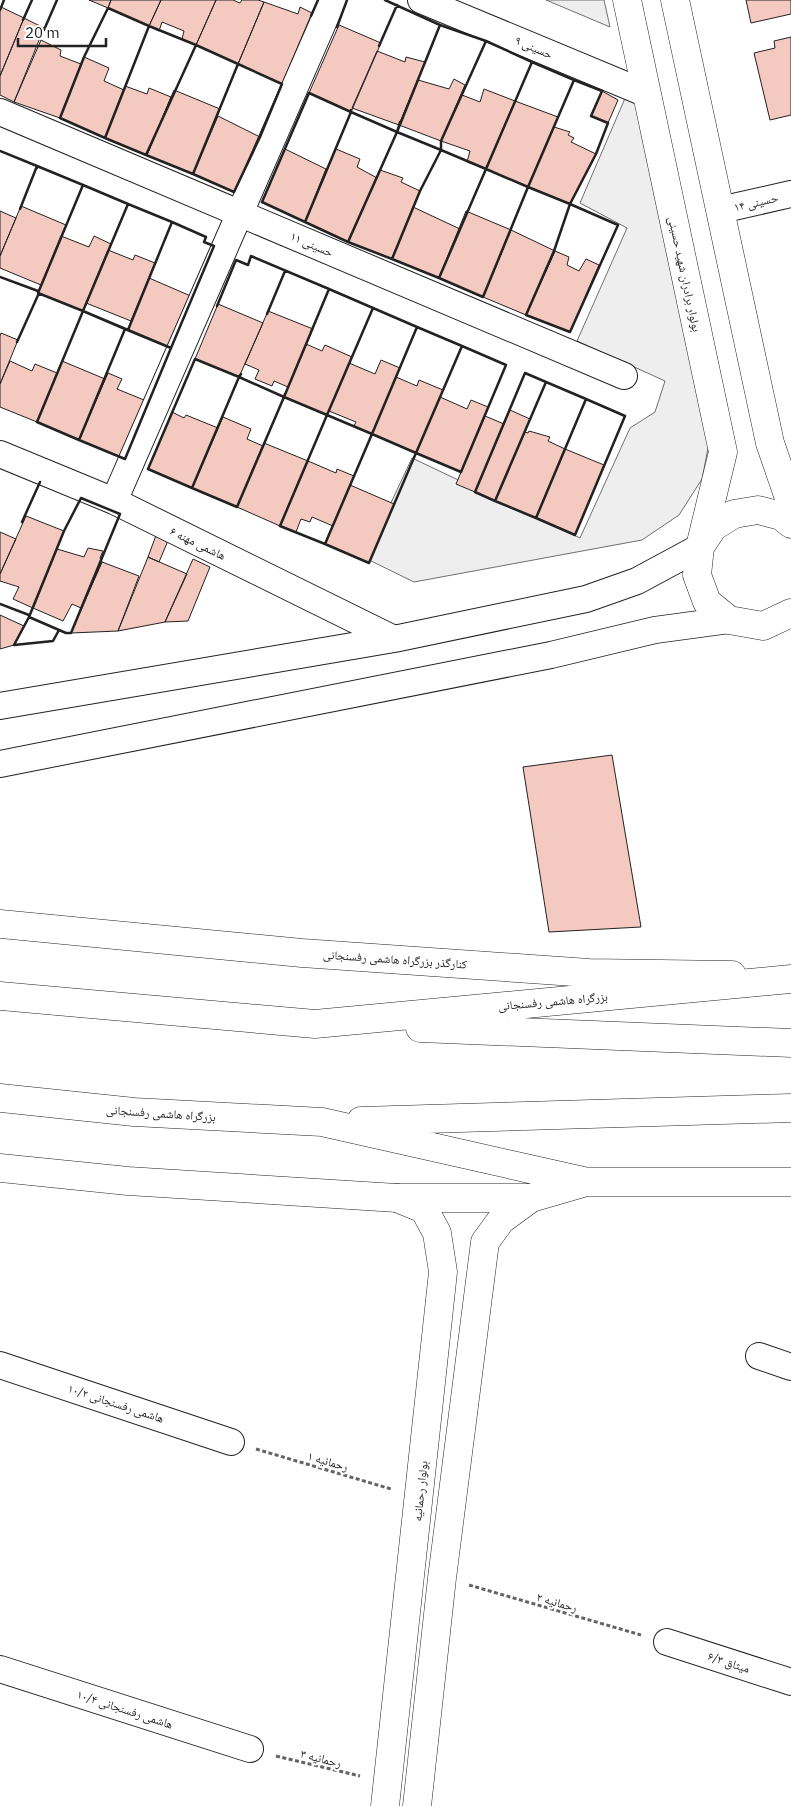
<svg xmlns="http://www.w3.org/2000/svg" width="791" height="1806" font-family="'IBM Plex Sans','Noto Naskh Arabic',sans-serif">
	<rect width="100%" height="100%" fill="#fff"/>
	<path fill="#eee" stroke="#6f6f6f" d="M546,0H604L610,27Z
		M626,96L636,101L712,428L702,479L679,515L642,540L414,582L365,558L412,458L580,538L630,428L655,412L665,381L577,341L627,228L580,203Z"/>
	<path fill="#f3c9c0" stroke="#222" d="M89,0H111L108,8Z
		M111,0H161L149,26L108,8Z
		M161,0H216L196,45L182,39L184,31L162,22L159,31L149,26Z
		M216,0H233L240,3L242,0H258L264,2L238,64L196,45Z
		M746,0H791V14L751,23Z
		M264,2L298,14L300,7L312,13L282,84L238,64Z
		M1,7L24,18L0,76V10Z
		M24,18L44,28L14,102L0,95V76Z
		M339,25L381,43L351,112L309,93Z
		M791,37V115L770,120L754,53L775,48L774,41Z
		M41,40L61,50L60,56L81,64L60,118L14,102Z
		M377,51L405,62L406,57L425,62L399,125L352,108Z
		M84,57L109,68L104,81L124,90L105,138L60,118Z
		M454,79L465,85L441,141L399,125L418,80L449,89Z
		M125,86L147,94L149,88L171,97L147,155L105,138Z
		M484,89L515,101L486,169L467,162L470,151L441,141L462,95L480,102Z
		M174,90L220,109L193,174L147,155Z
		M602,91L618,100L608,123L591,116Z
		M515,101L558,117L528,187L486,169Z
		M218,116L260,137L234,192L193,174Z
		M554,127L570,132L568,135L574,138L571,142L596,154L570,204L528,187Z
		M285,149L326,169L305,222L262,202Z
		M336,149L360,159L357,167L377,178L348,242L305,222Z
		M380,170L403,178L401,182L420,191L392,259L348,242Z
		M21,206L66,225L41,285L0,268V256Z
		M413,207L460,229L439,278L392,259Z
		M0,211L16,218L0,256Z
		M466,211L511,230L483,297L439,278Z
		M511,230L555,251L526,315L483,297Z
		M61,236L89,247L94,236L111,244L83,311L38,293Z
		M108,250L133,260L135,255L155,263L131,321L86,303Z
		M555,251L569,257L567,265L579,271L586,259L599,265L570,332L526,315Z
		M149,278L193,297L171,348L128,330Z
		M218,304L263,323L239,377L195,359Z
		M268,311L313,329L288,387L274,381L272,386L255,379L259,370L245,364Z
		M1,333L18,340L0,384V336Z
		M306,344L322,351L325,345L352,357L327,415L284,397Z
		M381,360L400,368L372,434L354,426L356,422L329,411L349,363L375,374Z
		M10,361L32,371L35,364L57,373L37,422L0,407V384Z
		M62,361L105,379L79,440L37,422Z
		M108,373L122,379L117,389L149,402L125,459L79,440Z
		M396,377L417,386L419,380L443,390L416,453L372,434Z
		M440,397L467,409L471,400L488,407L461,472L416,453Z
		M510,410L530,419L495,501L475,492Z
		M172,412L184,418L186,415L218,428L192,488L148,469Z
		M485,416L504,424L475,492L456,484Z
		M223,417L251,429L247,439L263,446L237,507L192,488Z
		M529,431L550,437L548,441L565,449L536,518L495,501L525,432L528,433Z
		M264,443L308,461L280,526L237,507Z
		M565,449L604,465L575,535L536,518Z
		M308,461L336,473L337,469L354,476L333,526L312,517L310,522L301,519L296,532L280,526Z
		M350,485L394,504L369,563L325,544Z
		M26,516L64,531L33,608L13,599L19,587L0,581V574Z
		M158,530L170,536L159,562L148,557Z
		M0,532L16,539L0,574Z
		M88,548L103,551L100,558L102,562L81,608L72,604L63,621L33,608L57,549L84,557Z
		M148,557L187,574L165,622L118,631Z
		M193,559L210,567L188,621L165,622Z
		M102,562L139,576L118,631L71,633Z
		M0,615L24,626L14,645L0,649Z
		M612,755L641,927L549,932L523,767Z"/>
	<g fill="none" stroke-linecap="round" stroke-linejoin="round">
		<g stroke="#222" stroke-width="28">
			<path id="street" d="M421,0L647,94
				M0,112L624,376
				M720,210L791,194
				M0,454L114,501L394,639
				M114,501L333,0
				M0,706L394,639L586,599L637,581L700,547
				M0,764L551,655L655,630L729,620
				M759,1356L791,1367
				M0,1365L231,1442
				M667,1642L791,1682
				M0,1669L250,1749"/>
		</g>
		<g stroke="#222" stroke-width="29">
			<path id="secondary" d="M627,0L723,452L700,547
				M675,0L770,443L791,504
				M791,524L781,516L758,510L734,514L713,527L700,547L697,575L707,602L729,620L763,626L791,613
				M0,924L302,953L589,973L732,975
				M385,1806L443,1272L437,1233L424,1209L397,1198
				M417,1806L442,1578L485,1242L501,1220L531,1198"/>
		</g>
		<g stroke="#222" stroke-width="29">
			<path id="highway" d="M0,996L315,1024L791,979
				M420,1028L791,1043
				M0,1098L134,1112L322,1122L583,1181
				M361,1121L791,1108
				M0,1168L128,1181L397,1198H531L586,1182H791"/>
		</g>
		<path stroke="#646464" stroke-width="3" stroke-dasharray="4 2.5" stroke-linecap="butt" d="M256,1449L391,1489
			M469,1585L641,1635
			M276,1756L360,1776"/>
		<use href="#street" stroke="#fff" stroke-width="26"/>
		<use href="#secondary" stroke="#fff" stroke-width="28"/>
		<use href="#highway" stroke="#fff" stroke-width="28"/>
		<path stroke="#222" stroke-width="2.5" d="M385,0L440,25L424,65
			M108,8L149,26L105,138L60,118L84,57Z
			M0,10L4,0
			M311,16L318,0
			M23,20L32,0
			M440,25L486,41L441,141V150L397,132Z
			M149,26L196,45L146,155L105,138Z
			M337,27L347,0
			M44,30L57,0
			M486,41L532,62L486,169L441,150V141Z
			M196,45L238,64L193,174L146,155Z
			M379,46L397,5
			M532,62L574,80L528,187L486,169Z
			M238,64L282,84L260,137L234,192L193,174Z
			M574,80L602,91L591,116L608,123L596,154L570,204L528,187Z
			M309,93L351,112L305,222L262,202Z
			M351,110V112L397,132L400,122
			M351,112L397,132L348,242L305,222Z
			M397,132L441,150L420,191L392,259L348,242Z
			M441,150L486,169L439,278L392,259L420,191Z
			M0,151L37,166V168
			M486,169L528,187L483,297L439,278Z
			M83,185L128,204L83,311L38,293Z
			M128,204L172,222L128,330L83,311Z
			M570,204L618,225L570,332L526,315L554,251Z
			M20,209L37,166L83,185L82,187
			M172,222L206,237L204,242L214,246L171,348L128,330Z
			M0,277L38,291
			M329,289L373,308L327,415L284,397Z
			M217,306L236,260L248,265L251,256L329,289L311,332
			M373,308L417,327L372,434L327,415Z
			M83,311L125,329L79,440L37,422Z
			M267,314L285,271
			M267,314L285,271
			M417,327L462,346L416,453L372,434Z
			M125,329L171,348L125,459L79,440Z
			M17,342L39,293
			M462,346L506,365L461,472L416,453Z
			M195,359L239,377L192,488L148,469Z
			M525,373L546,382L495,501L475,492Z
			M241,374L239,377L284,397L285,394
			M239,377L284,397L237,507L192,488Z
			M546,382L586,399L536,518L495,501Z
			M586,399L625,416L575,535L536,518Z
			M327,415L372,434L325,544L280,526Z
			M372,434L416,453L369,563L325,544Z
			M81,498L120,514L71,633H66L29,617L64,531Z
			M22,522L40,482
			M0,604L29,615
			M29,617L59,630L53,641L14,645Z"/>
	</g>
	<g text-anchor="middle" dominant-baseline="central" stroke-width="4" stroke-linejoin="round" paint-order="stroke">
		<g font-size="12" fill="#222" stroke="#fff">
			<text transform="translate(534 47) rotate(23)">حسینی ۹</text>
			<text transform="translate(756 202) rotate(-13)">حسینی ۱۴</text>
			<text transform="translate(312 244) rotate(23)">حسینی ۱۱</text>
			<text transform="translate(685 274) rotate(78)">بولوار برادران شهید حسینی</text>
			<text transform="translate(198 543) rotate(26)">هاشمی مهنه ۶</text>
			<text transform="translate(395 959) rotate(4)">کنارگذر بزرگراه هاشمی رفسنجانی</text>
			<text transform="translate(553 1001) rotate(-5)">بزرگراه هاشمی رفسنجانی</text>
			<text transform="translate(161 1113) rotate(4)">بزرگراه هاشمی رفسنجانی</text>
			<text transform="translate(116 1403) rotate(18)">هاشمی رفسنجانی ۱۰/۲</text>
			<text transform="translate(328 1461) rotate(16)">رحمانیه ۱</text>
			<text transform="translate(420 1491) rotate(-84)">بولوار رحمانیه</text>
			<text transform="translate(557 1602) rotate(16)">رحمانیه ۲</text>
			<text transform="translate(729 1662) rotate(18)">میثاق ۶/۳</text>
			<text transform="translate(125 1709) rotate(18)">هاشمی رفسنجانی ۱۰/۴</text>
			<text transform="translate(321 1758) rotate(14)">رحمانیه ۳</text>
		</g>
	</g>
	<path d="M18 38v8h88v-8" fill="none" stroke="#222222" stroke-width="2.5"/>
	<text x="25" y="38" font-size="15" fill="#222222" stroke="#ffffff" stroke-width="4" paint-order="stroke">20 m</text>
</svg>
